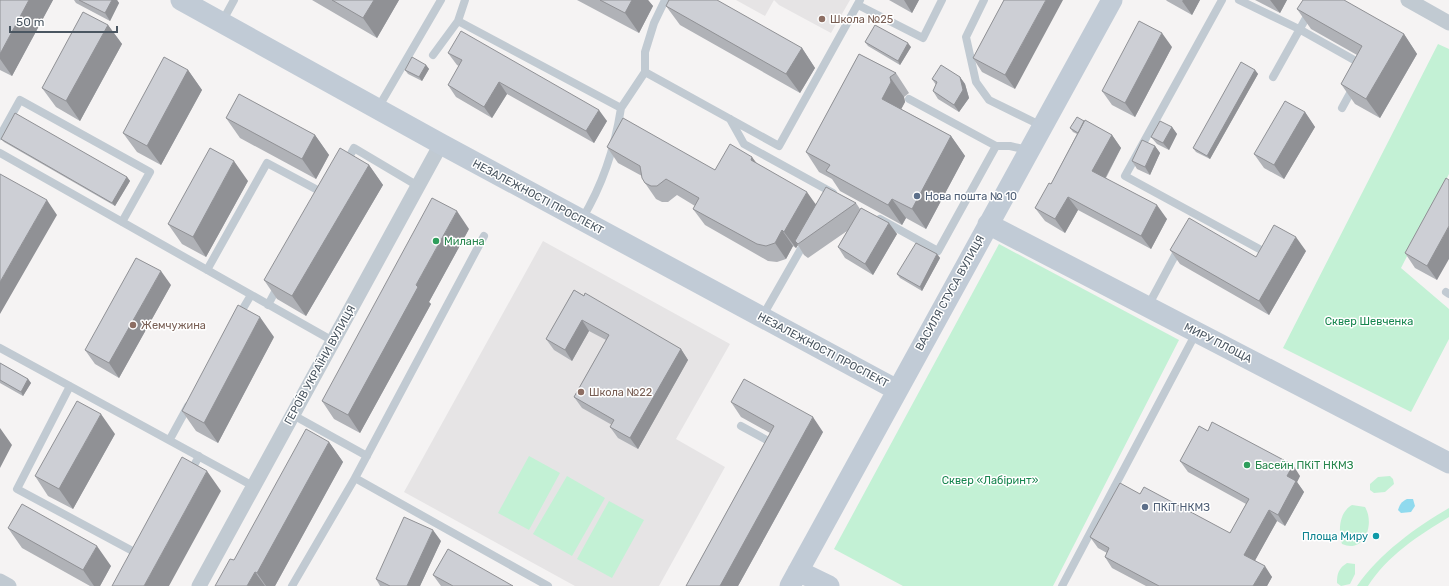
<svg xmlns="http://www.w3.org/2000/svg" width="1449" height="586" font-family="Rubik,sans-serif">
	<rect width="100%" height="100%" fill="#f5f3f3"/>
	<path fill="#e6e4e5" d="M736,0H774L765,16Z
		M774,0H850L831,33L779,5Z
		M543,241L730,344L676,439L725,467L659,586H575L404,492Z"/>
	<path fill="#c3f1d5" d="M1438,44L1449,49V174L1401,268L1449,309V339L1411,412L1283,348Z
		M999,244L1179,340L1053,586H903L834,549Z
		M529,456L560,473L529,530L498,513Z
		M567,476L605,498L572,556L533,534Z
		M1390,476L1393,479L1394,484L1385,492L1374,493L1370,490V484L1378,477Z
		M609,501L644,520L612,578L577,559Z
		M1352,505L1365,507C1375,523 1365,554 1342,544C1338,531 1339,512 1352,505Z
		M1449,508V517C1419,535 1387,556 1368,586H1357C1379,554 1416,527 1449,508Z
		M1347,563L1355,564V574L1350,584L1341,586L1337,583C1337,573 1339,568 1347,563Z"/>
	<path fill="#90daee" d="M1407,499H1413L1415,506L1411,512L1401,513L1398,510C1400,504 1401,502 1407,499Z"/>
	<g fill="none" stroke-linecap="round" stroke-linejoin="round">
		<path stroke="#c1cad2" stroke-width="8" d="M984,0L966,37L976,82L989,100L1042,126
			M1222,0L1125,176L1263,251
			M1239,0L1299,29L1363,65
			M858,5L923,38L942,0
			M458,21L621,108L645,72V52L654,23L665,0
			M222,22L234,0
			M433,55L458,21L465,0
			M645,72L779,146L860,0
			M1273,77L1316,0
			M909,99L996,146
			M378,108L441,0
			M1342,108L1354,86
			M730,119L744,144L833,193
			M0,136L20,100L150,172L122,222
			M0,153L333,341
			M346,163L354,148L418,186
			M582,219C602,186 615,147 621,108
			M880,219L938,251L996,146H1010L1028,150
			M207,270L267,163L325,194
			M1446,292L1449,294
			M268,305L278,286
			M1148,306L1179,248
			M238,317L251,295
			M762,317L806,240
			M0,348L253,486
			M70,386L17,489L140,555
			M293,415L367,456
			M741,426L774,444
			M170,439L188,406
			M190,473L199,456
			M355,478L484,236
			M292,586L355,478L548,586
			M1062,586L1196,333"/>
		<path stroke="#c1cad2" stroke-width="15" d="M1408,0L1449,23
			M0,581L9,586
			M199,586L441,144"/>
		<path stroke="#c1cbd6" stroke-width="21" d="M181,0L441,144L897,390
			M988,224L1449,463
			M798,571L829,586
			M790,586L1112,0"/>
	</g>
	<path fill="#b0b2b7" d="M0,0H53L12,76L0,70Z
		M74,0H117L119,3L110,21L76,3Z
		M312,0H399L377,38Z
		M577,0H648L653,6L639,33Z
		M889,0H919L912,13Z
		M1004,0L1015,89L982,72L973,58Z
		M1166,0H1200L1192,15L1167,1Z
		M1255,0H1287L1280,13Z
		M666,6L802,48L815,68L800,93L680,25Z
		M1297,9L1404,34L1417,54L1380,118L1355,104L1341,84L1357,55L1311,29Z
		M108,25L122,44L80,121L56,107L42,88Z
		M865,42L911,47L900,65L868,46Z
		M1172,47L1135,117L1112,105L1102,91Z
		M448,53L607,121L594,143L507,94L492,118L456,97L448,85L459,66L457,65Z
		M859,54L896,73L909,93L904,97L905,102L901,109L951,136L965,156L926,229L906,218L902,225L840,191L832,179L819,172L806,152Z
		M426,65L429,69L422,81L408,74L405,70Z
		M188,70L202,90L161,165L137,152L123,133Z
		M1255,70L1258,74L1210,159L1196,152L1193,148Z
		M960,77L965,84L969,98L959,112L938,99L933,91L936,85L932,79Z
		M1305,112L1315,127L1284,179L1264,168L1254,154Z
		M226,118L315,135L329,155L316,179L240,138Z
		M1084,121L1112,135L1121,148L1106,178L1167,219L1151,249L1078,210L1065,233L1045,221L1035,208L1051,184L1077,134L1073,132L1070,128Z
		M1172,127L1177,134L1169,150L1157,144L1151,137Z
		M1,139L127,177L130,181L115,206L4,142Z
		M1155,146L1160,153L1150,175L1137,169L1132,161Z
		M607,147L715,170L758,164L816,204L856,203L860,209L897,234L873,275L845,258L838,247L847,231L808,258L804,255L798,245L796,248L793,246L786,259L777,262L768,261L705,225L693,209L695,206L677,195L668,202H662L656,199L645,183L642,176L618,163Z
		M369,165L383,185L306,316L277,299L264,280Z
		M1446,178L1437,280L1415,268L1405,253Z
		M248,181L206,257L182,244L168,224Z
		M469,229L429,302L431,304L360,433L334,419L322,401Z
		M1170,250L1256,257L1306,251L1269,315L1180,264Z
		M937,254L940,258L922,291L900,278L897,274Z
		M171,285L119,378L95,364L85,350Z
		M574,290L681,349L688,360L638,449L618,438L610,427L612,425L582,408L574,397L606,340L589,331L572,361L554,350L546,339Z
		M274,337L218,443L196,431L182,411Z
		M0,363L28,379L31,383L23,396L0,383Z
		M731,402L823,432L738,586H686L770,433L741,417Z
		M1208,431L1300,476L1297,482L1304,492L1285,526L1277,521L1255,560L1272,577L1267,586H1146L1112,568L1105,557L1107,553L1098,548L1090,537L1140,494L1230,533L1246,504L1188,472L1180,461Z
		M115,434L73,509L48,496L35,476Z
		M329,442L343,462L275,586H215L234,560Z
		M8,528L111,566L100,586H90L22,548Z
		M441,541L420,586H380L376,579Z
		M433,575L513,586H441Z"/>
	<path fill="#909195" d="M29,0H53L12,76L0,59V54Z
		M112,0H117L119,3L110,21L105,13Z
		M374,0H399L377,38L363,18Z
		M632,0H648L653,6L639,33L625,13Z
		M904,0H919L912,13Z
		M1046,0H1063L1015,89L1005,75Z
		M1183,0H1200L1192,15L1182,1Z
		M1270,0H1287L1280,13Z
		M108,25L122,44L80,121L66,101Z
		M1162,33L1172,47L1135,117L1125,103Z
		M1404,34L1417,54L1380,118L1366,99Z
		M908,43L911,47L900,65L898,61Z
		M802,48L815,68L800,93L786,74Z
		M426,65L429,69L422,81L419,77Z
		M188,70L202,90L161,165L147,146Z
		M1255,70L1258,74L1210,159L1207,156Z
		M890,77L904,97L905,102L896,119L882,99Z
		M960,77L965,84L969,98L959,112L954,105Z
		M499,82L507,94L492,118L484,107Z
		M599,110L607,121L594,143L586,131Z
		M1305,112L1315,127L1284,179L1274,165Z
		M1172,127L1177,134L1169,150L1163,143Z
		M315,135L329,155L316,179L302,159Z
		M1112,135L1121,148L1102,184L1092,171Z
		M951,136L965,156L926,229L912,209Z
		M1155,146L1160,153L1150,175L1145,167Z
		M752,157L764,173L751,160Z
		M234,161L248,181L206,257L193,237Z
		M369,165L383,185L306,316L292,296Z
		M127,177L130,181L115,206L112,203Z
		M807,192L819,209L795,241L798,245L796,248L784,232Z
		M1068,197L1078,210L1065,233L1055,219Z
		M892,199L906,218L902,225L888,205Z
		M47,200L57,215L0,314V282Z
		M1157,205L1167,219L1151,249L1141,236Z
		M457,211L469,229L429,302L431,304L360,433L348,415L416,285Z
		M889,223L897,234L873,275L865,264Z
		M1449,226V259L1437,280L1427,266Z
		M782,230L793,246L786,259L775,243Z
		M1296,237L1306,251L1269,315L1259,301Z
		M937,254L940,258L922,291L920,287Z
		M161,271L171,285L119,378L109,363Z
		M260,317L274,337L218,443L204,423Z
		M582,320L589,331L572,361L565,350Z
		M681,349L688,360L638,449L630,438Z
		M28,379L31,383L23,396L21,392Z
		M101,414L115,434L73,509L59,489Z
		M813,417L823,432L738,586H720Z
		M0,428L12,445L0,468Z
		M329,442L343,462L275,586H266L257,573Z
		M1293,465L1300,476L1297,482L1304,492L1285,526L1278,515L1287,476Z
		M207,471L221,491L169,586H144Z
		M1269,510L1277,521L1252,566L1244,555Z
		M433,530L441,541L420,586H407Z
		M97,546L111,566L100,586H94L83,570Z
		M1265,566L1272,577L1267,586H1253Z
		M255,572L265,586H247Z"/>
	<path fill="#cdcfd5" stroke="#909195" d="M0,0H29L0,54Z
		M79,0H112L105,13Z
		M332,0H374L363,18Z
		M600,0H632L625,13Z
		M669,0H717L802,48L786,74L666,6Z
		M1004,0H1046L1005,75L973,58Z
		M1303,0H1344L1404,34L1366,99L1341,84L1362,46L1297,9Z
		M83,12L108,25L66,101L42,88Z
		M1139,21L1162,33L1125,103L1102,91Z
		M875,25L908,43L898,61L865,42Z
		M461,31L599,110L586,131L499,82L484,107L448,85L462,60L448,53Z
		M859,54L896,73L890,77L891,82L882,99L951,136L912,209L892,199L888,205L826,171L830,165L806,152Z
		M164,57L188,70L147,146L123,133Z
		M412,57L426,65L419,77L405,70Z
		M1241,62L1255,70L1207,156L1193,148Z
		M941,65L960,77L963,90L954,105L933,91L937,82L932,79Z
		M239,94L315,135L302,159L226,118Z
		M1285,101L1305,112L1274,165L1254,154Z
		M15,113L127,177L112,203L1,139Z
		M1077,117L1084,121L1078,133L1070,128Z
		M623,118L715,170L730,144L752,157L751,160L807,192L784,232L782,230L775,243L766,246L757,244L693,209L699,198L666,179L657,186H651L645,183L642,178L640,166L607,147Z
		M1085,120L1112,135L1092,171L1157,205L1141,236L1068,197L1055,219L1035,208L1049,183L1051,184Z
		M1160,121L1172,127L1163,143L1151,137Z
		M1142,140L1155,146L1145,167L1132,161Z
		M210,148L234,161L193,237L168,224Z
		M340,148L369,165L292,296L264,280Z
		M0,174L47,200L0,282Z
		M1446,178L1449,180V226L1427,266L1405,253Z
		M826,187L856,203L798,244L795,241Z
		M432,198L457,211L416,285L418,287L348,415L322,401Z
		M861,208L889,223L865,264L838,247Z
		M1189,218L1256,257L1274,225L1296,237L1259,301L1170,250Z
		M916,243L937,254L920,287L897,274Z
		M136,258L161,271L109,363L85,350Z
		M574,290L584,296L585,293L681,349L630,438L610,427L614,420L574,397L609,335L582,320L565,350L546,339Z
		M238,305L260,317L204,423L182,411Z
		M0,363L28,379L21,392L0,380Z
		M744,379L813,417L720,586H686L774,426L731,402Z
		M77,401L101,414L59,489L35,476Z
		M1212,422L1293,465L1287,476L1296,481L1278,515L1269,510L1244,555L1265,566L1253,586H1159L1105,557L1109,548L1090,537L1120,483L1140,494L1144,487L1230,533L1249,499L1180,461L1199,426L1208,431Z
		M306,429L329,442L257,573L255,572L247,586H215L230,559L234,560Z
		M182,457L207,471L144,586H112Z
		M22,504L97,546L83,570L8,528Z
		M404,517L433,530L407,586H390L376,579Z
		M448,549L513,586H453L433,575Z"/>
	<g fill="#8d6e63" stroke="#fff" stroke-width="1.5">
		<circle cx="822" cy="19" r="4"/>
		<circle cx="133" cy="325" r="4"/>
		<circle cx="581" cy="392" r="4"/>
	</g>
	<g fill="#5c6f8a" stroke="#fff" stroke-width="1.5">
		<circle cx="917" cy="196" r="4"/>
		<circle cx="1145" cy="507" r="4"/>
	</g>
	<g fill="#2e9e5b" stroke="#fff" stroke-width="1.5">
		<circle cx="436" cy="241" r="4"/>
		<circle cx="1247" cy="465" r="4"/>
	</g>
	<circle fill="#0f9aa8" stroke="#fff" stroke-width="1.5" cx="1376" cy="536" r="4"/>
	<g text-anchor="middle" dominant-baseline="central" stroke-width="3" stroke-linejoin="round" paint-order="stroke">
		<g font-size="11" fill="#785e54" stroke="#fff" text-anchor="start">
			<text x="830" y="19">Школа №25</text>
			<text x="141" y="325">Жемчужина</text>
			<text x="589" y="392">Школа №22</text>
		</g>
		<g font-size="11" fill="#4e5e75" stroke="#fff" text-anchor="start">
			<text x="925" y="196">Нова пошта № 10</text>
			<text x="1153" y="507">ПКіТ НКМЗ</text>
		</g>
		<g font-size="11" fill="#4a5661" stroke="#fff">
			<text transform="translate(538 197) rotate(28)">НЕЗАЛЕЖНОСТІ ПРОСПЕКТ</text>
			<text transform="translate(950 293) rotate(-61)">ВАСИЛЯ СТУСА ВУЛИЦЯ</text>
			<text transform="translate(1218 343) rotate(27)">МИРУ ПЛОЩА</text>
			<text transform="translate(823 350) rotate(28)">НЕЗАЛЕЖНОСТІ ПРОСПЕКТ</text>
			<text transform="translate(320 365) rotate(-61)">ГЕРОЇВ УКРАЇНИ ВУЛИЦЯ</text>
		</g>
		<g font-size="11" fill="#27864d" stroke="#fff" text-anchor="start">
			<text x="444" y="241">Милана</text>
			<text x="1255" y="465">Басейн ПКіТ НКМЗ</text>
		</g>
		<g font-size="11" fill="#17864f" stroke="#fff">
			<text x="1369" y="321">Сквер Шевченка</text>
			<text x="990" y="480">Сквер «Лабіринт»</text>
		</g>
		<g font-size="11" fill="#0d838f" stroke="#fff" text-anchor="end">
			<text x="1368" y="536">Площа Миру</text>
		</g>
	</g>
	<path d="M10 26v6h107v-6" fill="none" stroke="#4a5661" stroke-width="2"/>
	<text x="16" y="26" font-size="12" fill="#4a5661" stroke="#ffffff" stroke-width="3" paint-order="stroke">50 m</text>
</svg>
